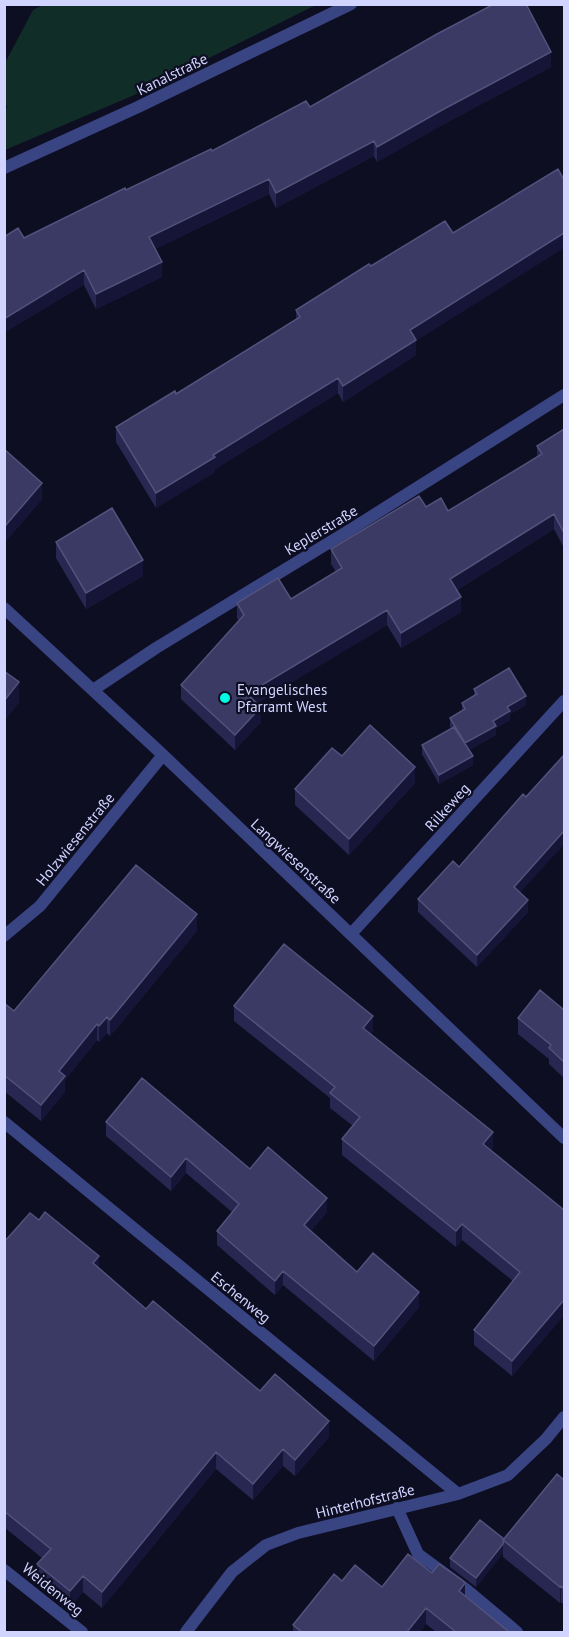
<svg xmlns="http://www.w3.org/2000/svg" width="569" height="1637" font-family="'PT Sans',sans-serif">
	<rect width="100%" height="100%" fill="#0e0e23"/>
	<path fill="#112d27" d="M43,5V4L316,5L132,96L5,150V109L7,108L5,100V63L33,10Z"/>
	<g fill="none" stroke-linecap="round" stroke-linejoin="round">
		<path stroke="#394482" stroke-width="12" d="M4,168L138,107L351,4
			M4,608L163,755L564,1138
			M93,690L156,648L353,528L564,395
			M351,934L564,701
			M4,936L40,906L163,755
			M4,1122L458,1494
			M397,1508L418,1554L467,1590L517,1632
			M4,1570L82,1632
			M186,1632L232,1572L266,1545L298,1533L458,1494L508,1475L546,1439L564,1417"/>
	</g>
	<path fill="#282751" d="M551,67L442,125L377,162L374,156L276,208L269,194L155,249L162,277L96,309L84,285L24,238L126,190L310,107Z
		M296,310L416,341V355L343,402L338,393L215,469V472L156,508L116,442V427L176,394L296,320Z
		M564,429V548L554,529L457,590L461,612L401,648L387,625L257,703L261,722L235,750L181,699V685L239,621L237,618V603L291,599L336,572L331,564V549L426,507L448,511L537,458V446Z
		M4,449L42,499L6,541L4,540Z
		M56,542L143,576L86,609L56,558Z
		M474,689L526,705L510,714V720L496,728V735L469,750L473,765L439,784L422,754V745L451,728L450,727V718L462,710V703L474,695Z
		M564,755V844L520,892L528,912L477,967L418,912V899L459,867Z
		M342,756L415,783L349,855L295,805V789Z
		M197,931L110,1036L107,1033L99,1042L97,1040L65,1080V1092L41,1121L4,1091V1003L14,1011Z
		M234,1006L373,1031L371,1034L493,1147L491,1150L564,1210V1315L512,1376L474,1345V1330L513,1281L462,1240L456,1247L342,1155V1139L353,1126L330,1108V1098L234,1021Z
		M564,1010V1078L549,1064V1059L518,1034V1018Z
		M106,1122L250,1169L327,1212L311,1231L357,1272L419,1307L374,1361L283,1285L275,1295L217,1245V1231L232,1212L186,1173L171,1191L106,1136Z
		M4,1241L99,1268L146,1309L260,1391L329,1437L295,1476L283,1466L253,1500L216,1469L102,1608L83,1592L70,1607L37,1580V1564L42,1558L4,1527Z
		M564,1480V1605L561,1602L560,1603L503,1557V1553L476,1587L450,1567V1558L504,1539Z
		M432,1573L465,1596L509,1632H436L426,1624L420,1632H293V1625L342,1581L382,1587Z"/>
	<path fill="#161537" d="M551,52V67L442,125L377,162V147L442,110Z
		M374,141V156L276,208V193Z
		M269,179V194L149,252V237Z
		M564,233V248L416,341V355L343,402V386L410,330Z
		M162,262V277L96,309V294Z
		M84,270V285L4,333V319Z
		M338,378V393L215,469V472L156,508V493L213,455Z
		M42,483V499L6,541V525Z
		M554,514V529L450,594V579Z
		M143,560V576L86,609V593Z
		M461,597V612L401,648V633Z
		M387,610V625L247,709V694Z
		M19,682V703L4,722V701Z
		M526,696V705L510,714V720L496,728V735L465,752V743L493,721L507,707Z
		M261,707V722L235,750V735Z
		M473,756V765L439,784V775Z
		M415,767V783L349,855V839Z
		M564,831V844L514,899V887Z
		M528,900V912L477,967V955Z
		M197,914V931L110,1036V1020Z
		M373,1016V1031L363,1043V1028Z
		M107,1017V1033L99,1042V1026Z
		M97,1024V1040L65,1080V1092L41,1121V1105L59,1071Z
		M493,1132V1147L483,1160V1144Z
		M186,1158V1173L171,1191V1177Z
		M327,1198V1212L304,1240V1225Z
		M462,1224V1240L456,1247V1231Z
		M99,1256V1272L93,1263Z
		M283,1271V1285L275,1295V1281Z
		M419,1292V1307L374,1361V1346Z
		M564,1299V1315L512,1376V1361Z
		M329,1421V1437L295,1476V1460Z
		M283,1449V1466L253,1500V1484Z
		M216,1452V1469L102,1608V1592Z
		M503,1544V1553L476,1587V1578Z
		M83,1576V1592L70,1607V1591Z
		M465,1583V1599L459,1591Z
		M561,1586V1602L560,1603V1587Z
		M426,1608V1624L420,1632H407Z"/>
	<path fill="#3a3a64" stroke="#52527c" stroke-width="1.5" d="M494,4H526L551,52L442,110L377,147L374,141L276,193L269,179L149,237L162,262L96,294L84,270L4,319V237L18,228L24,238L125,188L126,190L211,149L212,151L306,101L310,107L437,34Z
		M558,169L564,180V233L410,330L416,340L343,386L338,378L213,455L215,457L156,493L116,427L175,391L176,394L300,317L296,310L369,264L371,266L445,221L453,233Z
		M564,429V533L554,514L450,579L461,597L401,633L387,610L247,694L261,707L235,735L181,685L244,615L237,603L278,578L291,599L342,568L331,549L419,496L426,507L441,498L448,511L542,454L537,446Z
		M4,449L42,483L6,525L4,523Z
		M112,508L143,560L86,593L56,542Z
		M509,668L526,696L507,707L510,711L493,721L496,726L465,743L450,718L465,709L462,703L477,694L474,689Z
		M4,671L19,682L4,701Z
		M370,725L415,767L349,839L295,789L332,748L342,756Z
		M454,727L473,756L439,775L422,745Z
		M564,755V831L514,887L528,900L477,955L418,899L453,861L459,867L523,794L526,797Z
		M136,865L197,914L110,1020L107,1017L99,1026L97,1024L59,1071L65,1076L41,1105L4,1075V1003L14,1011Z
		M284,944L373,1016L363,1028L493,1132L483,1144L564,1210V1300L512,1361L474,1330L520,1272L462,1224L456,1231L342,1139L360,1117L330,1093L335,1087L234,1006Z
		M540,990L564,1010V1062L549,1048L551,1045L518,1018Z
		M142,1078L250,1169L268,1147L327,1198L304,1225L357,1272L373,1253L419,1292L374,1346L283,1271L275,1281L217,1231L239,1204L186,1158L171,1177L106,1122Z
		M45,1212L99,1256L93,1263L146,1309L153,1301L260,1391L275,1374L329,1421L295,1460L283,1449L253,1484L216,1452L102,1592L83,1576L70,1591L37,1564L51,1549L4,1511V1241H5L30,1213L39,1220Z
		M557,1474L564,1480V1589L561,1586L560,1587L503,1540Z
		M480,1520L504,1539L503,1544L476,1578L450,1558Z
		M408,1554L432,1573L439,1564L462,1580L465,1583L459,1591L509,1632H456L426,1608L407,1632H302L293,1625L334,1574L342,1581L355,1565L382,1587Z"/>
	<circle fill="#01fbe4" stroke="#0e0e23" stroke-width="2" cx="225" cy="698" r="6"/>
	<g text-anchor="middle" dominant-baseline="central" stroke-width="4.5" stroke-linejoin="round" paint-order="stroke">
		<g font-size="15" fill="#d1d4ff" stroke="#0e0e23">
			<text transform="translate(172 74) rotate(-26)">Kanalstraße</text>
			<text transform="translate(321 530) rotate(-31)">Keplerstraße</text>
			<text transform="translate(447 807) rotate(-48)">Rilkeweg</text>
			<text transform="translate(75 839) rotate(-51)">Holzwiesenstraße</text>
			<text transform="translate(296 861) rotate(43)">Langwiesenstraße</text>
			<text transform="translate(241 1297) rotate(39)">Eschenweg</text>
			<text transform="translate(365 1501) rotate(-14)">Hinterhofstraße</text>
			<text transform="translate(53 1589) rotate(39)">Weidenweg</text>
		</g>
		<g font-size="15" fill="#d1d4ff" stroke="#0e0e23" text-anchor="start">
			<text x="237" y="689">Evangelisches<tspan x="237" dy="17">Pfarramt West</tspan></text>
		</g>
	</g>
	<rect width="569" height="1637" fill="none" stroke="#d1d4ff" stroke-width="12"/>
</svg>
